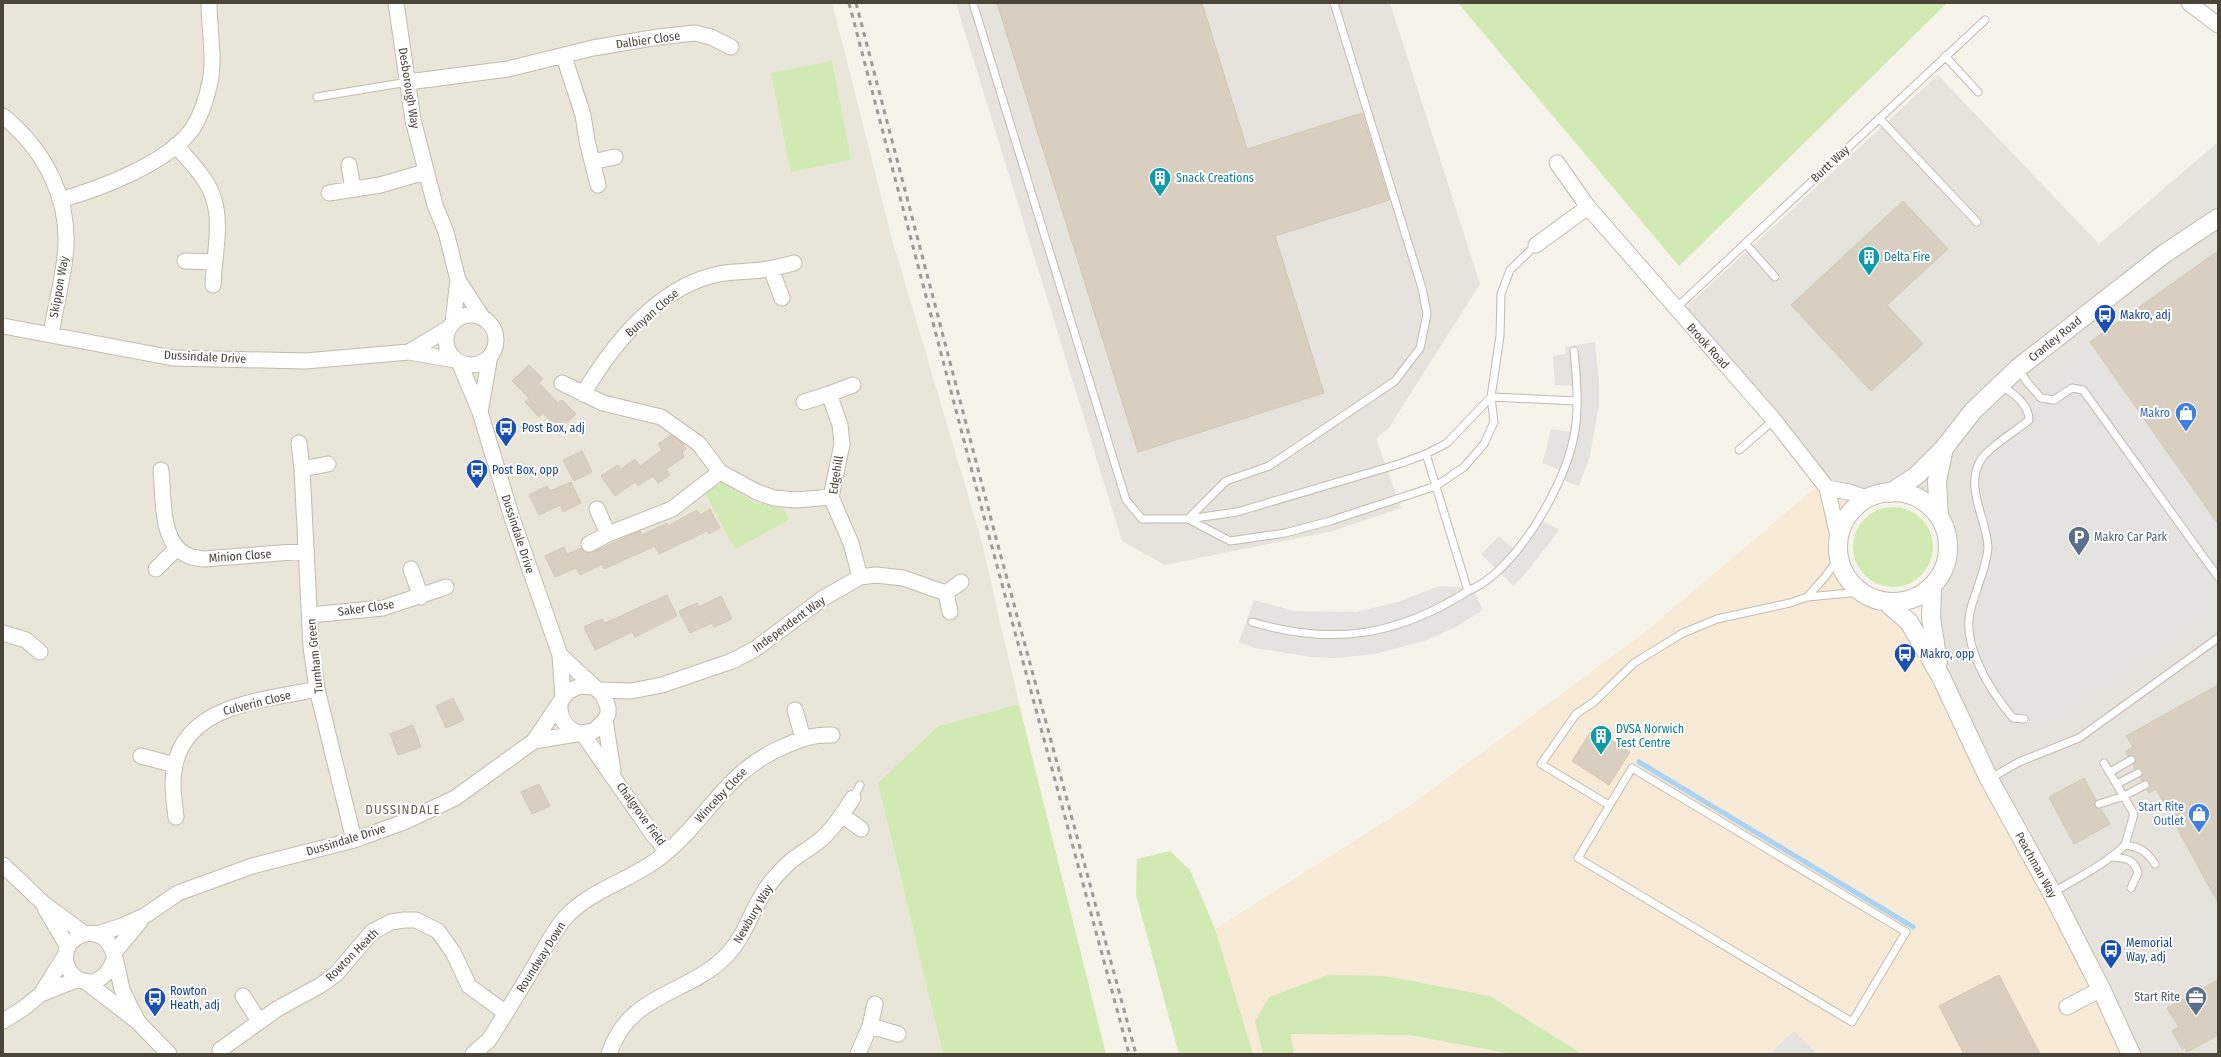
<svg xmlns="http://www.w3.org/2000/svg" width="2221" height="1057" font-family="'Fira Sans Condensed',sans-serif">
	<rect width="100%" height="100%" fill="#f6f3eb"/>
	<path fill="#eae5d9" d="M3,3H832L892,239L981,539L1019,704L938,726L878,783L943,1054H3Z"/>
	<path fill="#f7ead7" d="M1822,482L1867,498L1849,514L1838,536L1839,558L1847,577L1861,592L1886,602L1909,622L2131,1054H1179L1136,895L1137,859L1170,851L1190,870L1215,929L1411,805L1644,633Z"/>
	<path fill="#e6e2dc" d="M956,3H1390L1480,284L1388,429L1376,438L1401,508L1333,531L1165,565L1122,541Z
		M1938,75L2099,244L2218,142V1054H2131L1941,677L1932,589L1943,569L1947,544L1939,517L1928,505L1910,495L1890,493L1867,498L1827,488L1684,309Z"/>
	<path fill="#d1eab4" d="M1458,3H1947L1679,266Z
		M832,61L851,160L791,172L771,73Z
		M722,483L754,502L784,509L789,520L735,549L704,491Z
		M1853 547a40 40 0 1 1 80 0a40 40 0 1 1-80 0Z
		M1019,704L1106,1054H943L878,783L938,726Z
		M1170,851L1190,870L1215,929L1253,1054H1179L1136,895L1137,859Z
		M1328,975L1385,976L1490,996L1582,1054H1513L1409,1035L1290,1034L1294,1052L1292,1054H1263L1255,1022L1269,997Z"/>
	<path fill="#e5e3df" d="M1595,342L1599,382V404L1590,456L1579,486L1560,479L1563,471L1542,463L1547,447L1551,429L1574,432L1577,386L1555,385L1553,356L1566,354L1565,347Z
		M2090,342L2218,524V607L2120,678L2054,721L2040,726L2011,728L2002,720L1980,679L1968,654L1965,635L1964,617L1966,596L1978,565L1980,552L1975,525L1968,505V476L1972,463L1979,452L1989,441L2021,417L2041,388Z
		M1539,519L1559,530L1526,573L1513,586L1481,554L1499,536L1516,551Z
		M1439,586L1473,588L1483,610L1456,627L1427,640L1375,654L1335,658L1312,657L1255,648L1239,642L1254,600L1295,611L1356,612L1398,602Z
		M1794,1031L1817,1054H1770Z"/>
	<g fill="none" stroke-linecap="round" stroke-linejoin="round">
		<path stroke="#a8d3f2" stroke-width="5" d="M1639,762L1913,927"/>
	</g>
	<path fill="#d8cfc0" stroke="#d3c7b3" d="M997,3H1202L1247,149L1362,113L1389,200L1275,236L1324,393L1138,452Z
		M1903,201L1948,249L1887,305L1923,344L1871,391L1791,305Z
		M2218,251V524L2090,342Z
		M529,365L543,379L539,383L558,403L562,400L576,414L559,430L543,413L539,417L525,402L529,398L512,381Z
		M671,435L682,443L686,449L682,452L684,457L666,469L670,475L658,483L653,476L638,486L635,482L615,496L601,476L618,465L621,469L635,459L640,466L662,450L658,444Z
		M582,451L592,472L574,481L563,460Z
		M571,482L581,503L563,512L560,505L539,515L529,495L547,486L550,491Z
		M710,509L720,528L709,534L707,531L659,554L655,546L604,569L602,564L580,575L576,568L555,577L545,556L564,547L567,554L581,548L585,552H593L640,531L642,535L667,523L668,526L697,510L700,515Z
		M667,595L677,616L635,637L632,632L595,650L584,627L602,619L605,623Z
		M721,596L732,619L714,627L712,623L690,633L679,611L697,603L699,607Z
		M2218,685V903L2156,789L2149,793L2147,790L2150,786L2149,782L2142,781L2140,777L2142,770L2135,769L2133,765L2135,758L2133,756H2128L2126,751L2133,747L2126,736Z
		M453,698L464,720L446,728L436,706Z
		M413,725L421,747L398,755L390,734Z
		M1593,728L1630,752L1609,785L1572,761Z
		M2084,778L2096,800L2094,806L2101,809L2110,824L2074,844L2049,797Z
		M539,784L550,806L532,814L521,792Z
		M1999,975L2040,1054H1964L1939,1006Z
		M2218,980V1035L2187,1052L2185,1047L2182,1049L2172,1031L2179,1027L2167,1008Z"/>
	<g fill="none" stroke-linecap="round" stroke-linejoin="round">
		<g stroke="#c2bbad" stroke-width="9">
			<path id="service" d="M973,3L1126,500L1142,519H1188L1237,512L1399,464L1426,454L1447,443L1491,397L1577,401
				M1945,56L1978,92
				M317,97L408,82
				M1879,118L1977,222
				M1745,243L1775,277
				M1675,309L1985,20
				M2018,368L2027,382L2041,398L2054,400L2072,388L2083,390L2218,577
				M2000,385C2013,393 2029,404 2029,420C2016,431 1992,445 1982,458C1963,486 1987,519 1988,547C1988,562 1975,593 1971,608C1960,644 1991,692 2013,718L2024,719
				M1739,450L1774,420
				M1426,454L1468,591C1514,572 1560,493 1572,445C1580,416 1577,381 1574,351
				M1188,519L1226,481L1269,466L1395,381L1420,348L1427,314L1422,288L1334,3
				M1188,519L1230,541L1285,533L1330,521L1436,486L1464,467L1484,444L1494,422L1491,397L1500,336L1501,294L1510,270L1536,245
				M1807,597L1825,577L1839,558
				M1252,622C1333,646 1397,636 1468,591
				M2104,763L2134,814L2125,845
				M1632,768L1906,932L1852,1022L1578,858Z
				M2110,772L2131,760
				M1989,779L2019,762L2079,738L2218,638
				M2117,784L2138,773
				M853,798L860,785
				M2099,804L2124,796L2145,785
				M1609,805L1541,764L1576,714L1594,702L1634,663L1683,633L1717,619L1790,603L1807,597L1861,592
				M2113,857C2126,859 2134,858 2138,873L2131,888
				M2052,893C2077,878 2103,866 2125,845C2141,847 2147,852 2155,864"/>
		</g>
		<g stroke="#c2bbad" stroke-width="17">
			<path id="minor" d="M396,3L413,120L435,205L446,232L458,280L453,322
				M2189,3L2218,25
				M564,57L583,115L587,141L598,185
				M408,82L508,69L593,48L658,37L695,33L711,37L731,47
				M3,116C45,150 72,201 65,257C62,283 55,309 51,335
				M176,145C188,160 205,176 212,194C223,221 214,256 213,285
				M592,162L615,157
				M1557,163L1588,207L1774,420L1827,488L1838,536
				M349,165L353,189
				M329,193L380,185L425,172
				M60,200C99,189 169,163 193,128C201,115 207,97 210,82C215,58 209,28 209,3
				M1536,245L1588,207
				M185,261L214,262
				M771,269L782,298
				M458,280L482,317
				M446 340a25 25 0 1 1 50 0a25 25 0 1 1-50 0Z
				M3,326L173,358L305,361L409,352L455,360
				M409,352L449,328
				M459,362L480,412L512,518L560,655L563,698
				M562,383L603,403L661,417L699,444L720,472L757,492L774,498L796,500L831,497
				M583,394C613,344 659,286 719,274C733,271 747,272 761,270C772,269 783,266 794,263
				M829,394L853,385
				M804,402L829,394L840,425L842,444L831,497L851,543L860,577
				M480,412L490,356
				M299,443L302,469L311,647L317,689L354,840
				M302,469L328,464
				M161,470C164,496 159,544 189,556C193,558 199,558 204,559L306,551
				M1827,488L1849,492L1867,498
				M597,509L608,534
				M589,544L608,534L672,509L720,472
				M156,569L177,548
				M411,569L421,597
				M946,593L950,612
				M310,615L383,608L446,587
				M3,633L26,640L40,652
				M599,690L631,691L662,685L732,661L755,649L822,599L860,577L876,575L903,578L946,593L961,582
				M560,703C559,718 565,728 579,733
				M795,710L803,738
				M605,720L613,771
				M583,734L654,836L667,851
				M534,741L594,731L605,720L608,714V707L603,695L560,655
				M141,756L175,765
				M842,815L861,829
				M176,817C174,800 171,782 175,765C188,703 267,700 317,689
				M3,865L43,903L85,934
				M45,908L68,947
				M97,934L122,926L146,915L178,893L252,866L354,840L404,822L455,798L534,741L567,692L580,686L593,687
				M114,953L141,920
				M114,960C96,1004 55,973 68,946C71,941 79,935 85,934C116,928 116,968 122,989C126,1000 133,1011 138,1022
				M85,981L138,1022L169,1054
				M41,994L78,979
				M243,996L259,1021
				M2067,1007L2101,989
				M3,1021L24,1008L41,994L66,954
				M870,1026L898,1034
				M220,1050L277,1009L321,985L336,974L372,932L391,922L404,920H416L438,931L453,952L469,986L506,1013
				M473,1054L489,1040C505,1015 520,990 535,965C544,950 552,933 564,919C588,891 629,881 658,859C707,822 724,771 785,746C801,739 814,734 832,735
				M609,1054C629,992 689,995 727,955C748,933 752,905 771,882C779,872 788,862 799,855C806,850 813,846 819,841C833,830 843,813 853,798
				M858,1054L870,1026L875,1004"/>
		</g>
		<g stroke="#c2bbad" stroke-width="20">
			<path id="tertiary" d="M1838 547a55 55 0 1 1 110 0a55 55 0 1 1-110 0Z
				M1890,493L1916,476L1944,448L1973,411L2018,368L2164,254L2218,218
				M1939,517L1937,481L1944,448
				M1932,589L1931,618L1938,662
				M1886,602L1909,622L1941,677L1989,779L2052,893L2101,989L2131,1054"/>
		</g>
		<use href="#service" stroke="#fff" stroke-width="7"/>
		<use href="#minor" stroke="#fff" stroke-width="15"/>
		<use href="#tertiary" stroke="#fff" stroke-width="18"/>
		<path stroke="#9a9a9a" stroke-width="3" stroke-dasharray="5 5" stroke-linecap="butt" d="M849,3L989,536L1129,1054
			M856,3L996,538L1136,1054"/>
	</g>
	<defs>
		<g id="building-pin" transform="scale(1.15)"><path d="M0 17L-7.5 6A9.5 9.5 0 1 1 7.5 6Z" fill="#0f9aa8" stroke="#fff"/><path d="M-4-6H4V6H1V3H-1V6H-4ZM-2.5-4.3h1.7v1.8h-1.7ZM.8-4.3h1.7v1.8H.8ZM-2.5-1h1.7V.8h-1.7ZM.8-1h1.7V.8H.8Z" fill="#fff"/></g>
		<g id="bus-pin" transform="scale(1.15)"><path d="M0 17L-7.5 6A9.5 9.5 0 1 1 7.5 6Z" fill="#1a4fb4" stroke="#fff"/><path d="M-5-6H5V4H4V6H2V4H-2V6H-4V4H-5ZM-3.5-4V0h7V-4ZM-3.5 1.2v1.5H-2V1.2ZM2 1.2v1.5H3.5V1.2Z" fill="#fff"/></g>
		<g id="shop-pin" transform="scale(1.15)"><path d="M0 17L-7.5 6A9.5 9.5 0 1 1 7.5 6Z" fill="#3f7fe0" stroke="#fff"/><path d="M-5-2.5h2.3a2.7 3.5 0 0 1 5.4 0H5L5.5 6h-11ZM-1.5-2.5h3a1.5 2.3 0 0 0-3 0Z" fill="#fff"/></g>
		<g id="parking-pin" transform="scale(1.15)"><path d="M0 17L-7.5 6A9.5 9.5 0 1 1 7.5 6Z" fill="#5c6f8a" stroke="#fff"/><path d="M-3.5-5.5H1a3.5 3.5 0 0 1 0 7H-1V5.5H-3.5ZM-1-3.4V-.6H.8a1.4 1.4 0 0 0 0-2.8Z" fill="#fff"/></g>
		<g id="office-pin" transform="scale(1.15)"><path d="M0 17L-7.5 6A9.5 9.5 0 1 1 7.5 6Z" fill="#5c6f8a" stroke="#fff"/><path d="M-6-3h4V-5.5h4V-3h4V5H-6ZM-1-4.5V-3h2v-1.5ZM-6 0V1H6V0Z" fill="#fff"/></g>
	</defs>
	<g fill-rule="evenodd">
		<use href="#building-pin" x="1160" y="178"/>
		<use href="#building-pin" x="1869" y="257"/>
		<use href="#bus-pin" x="2105" y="315"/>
		<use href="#shop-pin" x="2186" y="413"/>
		<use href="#bus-pin" x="506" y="428"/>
		<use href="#bus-pin" x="477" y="470"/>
		<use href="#parking-pin" x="2079" y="537"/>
		<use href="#bus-pin" x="1905" y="654"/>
		<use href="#building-pin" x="1601" y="736"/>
		<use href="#shop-pin" x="2199" y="814"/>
		<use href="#bus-pin" x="2111" y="950"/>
		<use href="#office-pin" x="2196" y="997"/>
		<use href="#bus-pin" x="155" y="998"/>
	</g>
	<g text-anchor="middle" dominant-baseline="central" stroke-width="4" stroke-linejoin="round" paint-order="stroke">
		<g font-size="12" fill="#4b4438" stroke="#fff">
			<text transform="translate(648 40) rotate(-8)">Dalbier Close</text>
			<text transform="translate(409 88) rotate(81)">Desborough Way</text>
			<text transform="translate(1830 164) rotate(-43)">Burtt Way</text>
			<text transform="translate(59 287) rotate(-80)">Skippon Way</text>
			<text transform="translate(652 313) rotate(-41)">Bunyan Close</text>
			<text transform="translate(2055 339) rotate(-39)">Cranley Road</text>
			<text transform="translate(1708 346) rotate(48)">Brook Road</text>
			<text transform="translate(205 357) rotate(3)">Dussindale Drive</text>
			<text transform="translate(836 475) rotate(-81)">Edgehill</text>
			<text transform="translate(518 534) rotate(72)">Dussindale Drive</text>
			<text transform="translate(240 556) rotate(-4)">Minion Close</text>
			<text transform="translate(366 608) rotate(-8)">Saker Close</text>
			<text transform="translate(789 624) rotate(-36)">Independent Way</text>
			<text transform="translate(315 656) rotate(-96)">Turnham Green</text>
			<text transform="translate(257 703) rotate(-14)">Culverin Close</text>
			<text transform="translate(721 795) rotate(-47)">Winceby Close</text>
			<text transform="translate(641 814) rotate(54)">Chalgrove Field</text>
			<text transform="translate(346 840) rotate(-17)">Dussindale Drive</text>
			<text transform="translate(2036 865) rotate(61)">Peachman Way</text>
			<text transform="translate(753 914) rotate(-60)">Newbury Way</text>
			<text transform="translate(352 955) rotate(-45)">Rowton Heath</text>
			<text transform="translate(541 957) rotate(-58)">Roundway Down</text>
		</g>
		<g font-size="12" fill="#0d838f" stroke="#fff" text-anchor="start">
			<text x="1176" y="178">Snack Creations</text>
			<text x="1884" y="257">Delta Fire</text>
			<text x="1616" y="729">DVSA Norwich<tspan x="1616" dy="14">Test Centre</tspan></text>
		</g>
		<g font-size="12" fill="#164399" stroke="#fff" text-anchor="start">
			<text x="2120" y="315">Makro, adj</text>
			<text x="522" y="428">Post Box, adj</text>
			<text x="492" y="470">Post Box, opp</text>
			<text x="1920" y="654">Makro, opp</text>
			<text x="2126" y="943">Memorial<tspan x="2126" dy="14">Way, adj</tspan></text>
			<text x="170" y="991">Rowton<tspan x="170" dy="14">Heath, adj</tspan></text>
		</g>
		<g font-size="12" fill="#366cbe" stroke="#fff" text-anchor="end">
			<text x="2170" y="413">Makro</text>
			<text x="2184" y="807">Start Rite<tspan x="2184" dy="14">Outlet</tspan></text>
		</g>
		<g font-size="12" fill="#4e5e75" stroke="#fff" text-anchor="start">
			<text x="2094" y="537">Makro Car Park</text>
			<text x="2180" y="997" text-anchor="end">Start Rite</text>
		</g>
		<g font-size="13" letter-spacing="1" fill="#6e624f" stroke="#fff">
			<text x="403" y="809">DUSSINDALE</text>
		</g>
	</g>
	<rect width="2221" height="1057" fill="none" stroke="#4b4438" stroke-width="8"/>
</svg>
